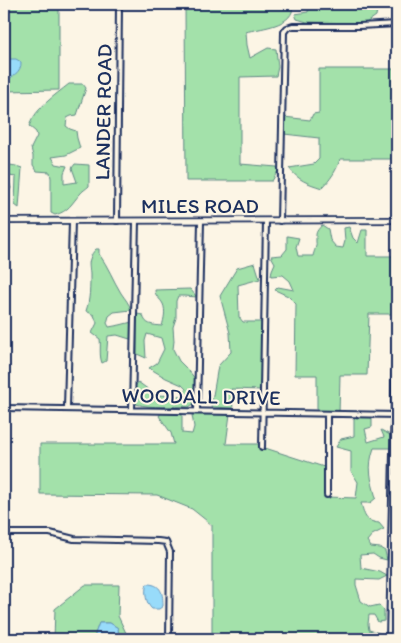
<svg xmlns="http://www.w3.org/2000/svg" width="401" height="643" font-family="Itim,sans-serif">
	<rect width="100%" height="100%" fill="#fcf5e5"/>
	<filter id="ink" filterUnits="userSpaceOnUse"><feTurbulence type="fractalNoise" baseFrequency=".02" numOctaves="2"/><feDisplacementMap in="SourceGraphic" scale="10" xChannelSelector="R" yChannelSelector="G"/><feConvolveMatrix kernelMatrix="1 2 1 2 8 2 1 2 1" color-interpolation-filters="sRGB"/></filter>
	<g filter="url(#ink)">
		<path fill="#a3e1aa" stroke="#5f8884" d="M4,4H59V90L4,91Z
			M185,4H292C292,6 293,9 292,12C286,27 259,28 246,32L247,45L250,58L268,48L276,49L278,67L276,76L240,77V164L277,167L278,171L272,181H186Z
			M309,4H376L377,9L376,16L366,23L307,22L297,19L295,14L308,12Z
			M319,69H397V159H340C337,170 330,180 322,188C307,183 299,181 289,168L314,164L319,159V138L284,134V117L310,120L313,114L319,113Z
			M69,84H83L86,88L77,115L71,116L67,118L66,126L70,129L76,131L77,138L80,148L66,155L52,157L56,164L67,166L64,173V184L77,182L72,168L75,164L89,165V186C86,189 82,191 80,194C71,204 69,211 55,215L51,213V178L50,172L37,171L33,165V156L31,148L37,136L36,132L29,126C36,108 54,96 69,84Z
			M4,164L16,166L22,168L19,208L15,205L16,177L9,176V182L11,188L4,201V208Z
			M322,225L328,229L330,240L336,247L343,248L345,241L344,228L349,227L353,238L358,243L362,230H367V256H397L396,314H369L367,375H340L339,414H317V375H295L296,304L288,296L275,290L278,287L294,290L290,281L283,275L271,276L272,270L275,263L271,256L282,255L287,249V236L299,238L296,247L298,256H313C314,251 317,246 316,242C316,232 315,233 322,225Z
			M96,249H99V254C108,266 113,280 121,293C125,299 129,303 131,310L114,312L109,316L107,323L109,327L120,325L132,322L133,338L130,339L117,335L108,336L106,361L102,363C99,355 101,347 100,339L92,333L97,323L94,315L86,311C90,300 90,287 90,275C90,270 88,264 90,259C91,255 93,252 96,249Z
			M255,263L260,279L238,285L239,317L243,322H264L262,390L231,389L233,408L211,407L218,366L231,352L230,333L220,296L237,268Z
			M190,289L197,297L185,296H178L176,301V318L173,327L174,341L173,349L179,361L189,371L196,380L195,403L189,407C171,405 153,409 136,404L134,388L138,382L156,395L183,396L186,389L182,385L166,378L149,368L157,363L164,349L161,338L147,334L145,341L146,358L137,354V314L143,315C145,325 152,325 162,326C164,319 166,311 163,304C160,298 155,297 155,290Z
			M161,413L182,414V433L192,434L194,427L192,415L230,414L226,444H262V447L327,468V497L356,498L358,482L351,471V451L336,447L341,439L354,436V417H372V427L365,429L368,442L384,437L381,430L390,435L391,448H374C367,467 371,479 376,498L370,503H361C365,516 364,521 379,523L384,529L372,535L367,541L371,547L380,548L385,551L387,560L379,558L373,554L360,555L361,568L380,572L387,576L379,580L356,579V585L361,601L370,607L379,605L384,610V621L378,622L374,615H369L368,624L369,630L379,633L378,637L366,639H212V525L192,509L157,495L40,494V444H174L171,433L159,416Z
			M85,585H119L118,616L126,633V639H119L118,628L110,623H99L95,634L96,639H54L55,609Z"/>
		<path fill="#98dbfa" stroke="#6696bc" d="M8,59H16L21,62C22,72 11,77 4,83V63Z
			M147,584C162,584 163,594 163,606L159,609H152C146,604 144,591 147,584Z
			M99,623H110L118,628L119,639H96L95,634Z"/>
		<g fill="none" stroke-linecap="round" stroke-linejoin="round">
			<g stroke="#1b2f5e" stroke-width="8">
				<path id="minor" d="M117,221L119,4
					M280,221L284,32L287,28L293,26H359L397,24
					M4,261L5,221
					M4,408L397,415
					M67,408L72,221
					M132,410L136,221
					M197,411L201,221
					M262,447L266,221
					M327,495V414
					M4,533H50L74,539L158,541L166,542L170,552L169,639
					M389,639L397,266"/>
			</g>
			<g stroke="#1b2f5e" stroke-width="8">
				<path id="major" d="M4,221L397,220"/>
			</g>
			<use href="#minor" stroke="#fcf5e5" stroke-width="4"/>
			<use href="#major" stroke="#fcf5e5" stroke-width="4.5"/>
		</g>
	</g>
	<g text-anchor="middle" dominant-baseline="central" stroke-width="4" stroke-linejoin="round" paint-order="stroke">
		<g font-size="21" fill="#1b2f5e" stroke="#fcf5e5">
			<text transform="translate(103 112) rotate(-89)">LANDER ROAD</text>
			<text x="200" y="205">MILES ROAD</text>
			<text transform="translate(201 396) rotate(1)">WOODALL DRIVE</text>
		</g>
	</g>
	<rect width="401" height="643" fill="none" stroke="#fcf5e5" stroke-width="20"/>
	<rect x="10" y="10" width="381" height="623" fill="none" stroke="#1b2f5e" stroke-width="2" filter="url(#ink)"/>
</svg>
